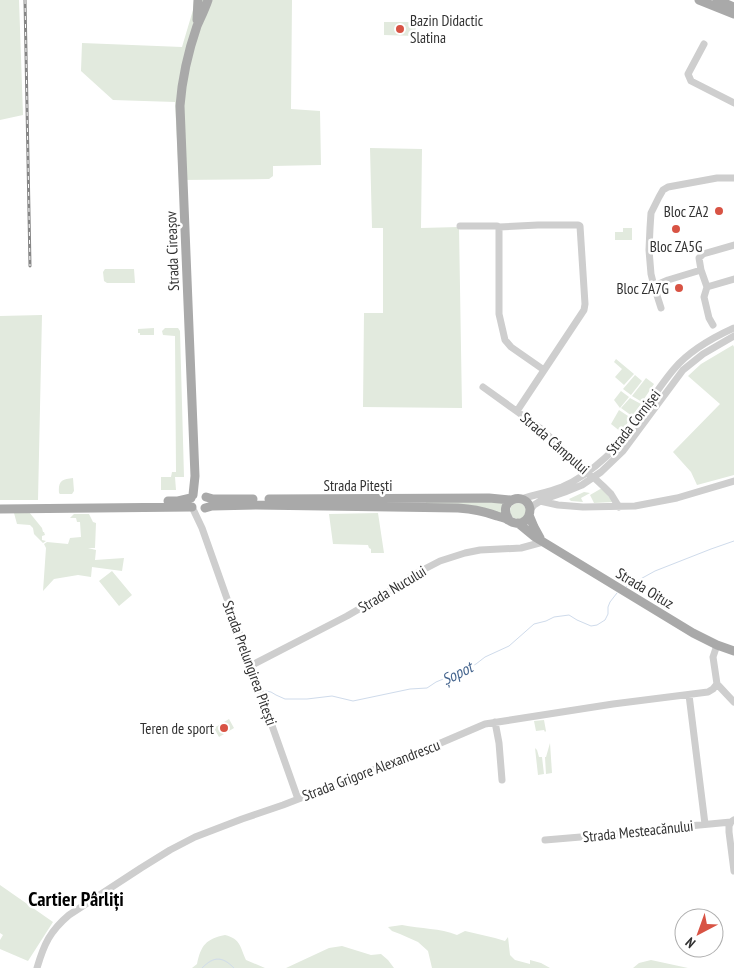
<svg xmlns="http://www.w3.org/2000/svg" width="734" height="968" font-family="'PT Sans Narrow',sans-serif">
	<rect width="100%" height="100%" fill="#fff"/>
	<path fill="#e2eade" d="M0,0H19L23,115L0,120Z
		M194,0H292L291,109L320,111L321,165L273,166V176L269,179L179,180L175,102L113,100L81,71L82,43L182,47L193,10Z
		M384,22H416L415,36L384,35Z
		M370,148L422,149L421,228L459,227L462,408L363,407L364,313H383V228H372Z
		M623,228H632V240H615V232H623Z
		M105,269H134L135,283H107L104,281L103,272Z
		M42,315L38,500H0V316Z
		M154,328V335H140V333H138V329Z
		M165,328H178L180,331L184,477H175L176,490H161V477H171L172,472H176L175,336L163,335L162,331Z
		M733,345L734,347V475L697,485L691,472L673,452L720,404L688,376L701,364Z
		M616,359L634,374L624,385L615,377L622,369L614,362Z
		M635,375L642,381L631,395L623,389Z
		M646,378L654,384L642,402L632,396Z
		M621,391L629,397L620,408L614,400Z
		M630,398L641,404L632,416L621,408Z
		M619,410L631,418L621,432L611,424Z
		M73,478L74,491L72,494H60L59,493C58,481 62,479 73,478Z
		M602,488L613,502L594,503L590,495Z
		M584,492L590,493L581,498L583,502L571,501L569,499Z
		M426,500L505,501L502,514L426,504Z
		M510 511a8 8 0 1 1 16 0a8 8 0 1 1-16 0Z
		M29,512L42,528L43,532H44L45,535L42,536V540L46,541L43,543L34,534L33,528L30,525L17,524L14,513Z
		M378,513L384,553H371V549L369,548L368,545L333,544L329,514Z
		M74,514H89L93,522L96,523L95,548H88L96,550L95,560L124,558L122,571L92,567L91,577L78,575L54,579L43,591L46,548L44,544L47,542L68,544L70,538L81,537L80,522H77L76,518H70Z
		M112,571L132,595L119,606L99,581Z
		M229,719L234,728L219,737L214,728Z
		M544,720L546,731L545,732L544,730L536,731L534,721Z
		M550,743L552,773L546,774L545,757H546Z
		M535,748L537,750L539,757H542L544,774L538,775Z
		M0,885L53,922L28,961L0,949V940L3,935L0,933Z
		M402,925C421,929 440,928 457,935L465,931L495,938L505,941L508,937L510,955L515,960L530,964V960L541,963L550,968H432L428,951L418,942L400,934L392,931L388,927Z
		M225,935C241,939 240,947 246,960L265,968H192L197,964C201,945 206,939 225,935Z
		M342,946L371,955L381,954L388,960L394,968H286L329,948Z
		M651,960L688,968H633L639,963Z"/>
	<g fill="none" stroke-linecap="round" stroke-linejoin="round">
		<path stroke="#cfdbeb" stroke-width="1" d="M626,587L655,571L711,549L734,541
			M266,691L271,692L276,695L285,699H307L332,696L353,701L410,689L427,688L436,682L448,677L462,674L468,668L476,664L485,657L509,646L534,624L546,621L554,617L569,615L577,620L591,626L597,625L605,620L608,614V607L610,602L617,593
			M202,968C214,956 222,956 234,968"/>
		<path stroke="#cecece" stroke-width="7" d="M704,44L688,74L691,81L734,103
			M460,226H497L499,227L538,225H578L580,226L585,304L584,310L517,411
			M499,227V314L505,340L511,347L521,354L544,370
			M654,286L668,280L701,270
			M707,287L734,279
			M661,308L654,286L651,274L649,250L650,228L651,213L659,197L663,190L668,187L717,178H734
			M713,325L709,318L704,297L707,287L701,270L699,258L703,254L734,245
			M483,387L540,428L603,486L611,494L619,507
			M521,499C534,495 549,492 562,487C578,480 593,469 606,457C634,432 650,397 674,369C690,350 712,338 734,328
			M540,501L558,505L583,507L635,506L677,498L734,481
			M193,509L202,528L298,799
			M530,510L534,505L542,500L565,492L582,485L601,472L623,451L683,370L703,354L734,336
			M250,666L347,616L390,591L415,574L440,561L465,553L480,550L521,548L543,542
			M717,684L734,702
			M689,695L705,824
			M495,722L499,743L502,780
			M731,822L729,826V832L734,871
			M545,840L652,831L668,828L731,822L734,820
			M37,968C44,944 50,931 69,915L141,868L170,850L195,837L242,819L283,805L422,751L485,724L613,704L708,692L713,689L717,684L713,657L717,645"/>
		<path stroke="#a9a9a9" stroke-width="9" d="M699,0L734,14
			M717,0L734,7
			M197,20L198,0
			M193,495L195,476L180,106C182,79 188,52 197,26C201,17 205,9 208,0
			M206,497L213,499H253
			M269,499L489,498L511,500
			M168,501H178L191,498
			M205,508L212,506L256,505L458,508C472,509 484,511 497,516C501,517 505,518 508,520C512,522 511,522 515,523C519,524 523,523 526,520C529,517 530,513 530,509C527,490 495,499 509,520
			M0,509L192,507
			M529,515L534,527L540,538
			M518,523L535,537L693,633L717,645L734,651"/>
		<g stroke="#868686" stroke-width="3">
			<path id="rail" d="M25,0L30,266"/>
		</g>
		<use href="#rail" stroke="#fff" stroke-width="1" stroke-dasharray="4" stroke-linecap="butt"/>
	</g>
	<g fill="#d85344" stroke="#fff" stroke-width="2">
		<circle cx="400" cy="29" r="5"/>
		<circle cx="719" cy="211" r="5"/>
		<circle cx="676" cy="229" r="5"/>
		<circle cx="679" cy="288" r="5"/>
		<circle cx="224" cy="728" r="5"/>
	</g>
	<g text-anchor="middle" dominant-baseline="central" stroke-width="5" stroke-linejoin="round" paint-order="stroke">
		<g font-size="15" fill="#313131" stroke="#fff" text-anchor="end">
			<text x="410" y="20" text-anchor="start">Bazin Didactic<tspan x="410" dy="17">Slatina</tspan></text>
			<text x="709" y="211">Bloc ZA2</text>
			<text x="676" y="246" text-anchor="middle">Bloc ZA5G</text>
			<text x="669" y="288">Bloc ZA7G</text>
			<text x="214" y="728">Teren de sport</text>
		</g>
		<g font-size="15" fill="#313131" stroke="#fff">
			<text transform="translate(172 251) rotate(-92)">Strada Cireașov</text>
			<text transform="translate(633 422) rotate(-52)">Strada Cornișei</text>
			<text transform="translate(555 443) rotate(41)">Strada Câmpului</text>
			<text x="358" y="485">Strada Pitești</text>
			<text transform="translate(645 588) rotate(31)">Strada Oituz</text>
			<text transform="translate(392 589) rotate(-31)">Strada Nucului</text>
			<text transform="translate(250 663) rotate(70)">Strada Prelungirea Pitești</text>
			<text transform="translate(371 770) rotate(-21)">Strada Grigore Alexandrescu</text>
			<text transform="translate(638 831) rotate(-6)">Strada Mesteacănului</text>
		</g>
		<g font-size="16" font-style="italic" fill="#45658e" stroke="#fff">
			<text transform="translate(457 673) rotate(-27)">Șopot</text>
		</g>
		<g font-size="20" font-weight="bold" fill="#000" stroke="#fff">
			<text x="76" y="899">Cartier Pârliți</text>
		</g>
	</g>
	<g transform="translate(699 933) rotate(221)"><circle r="24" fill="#ffffff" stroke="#adadad"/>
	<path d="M0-4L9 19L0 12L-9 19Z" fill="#d85344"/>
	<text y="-8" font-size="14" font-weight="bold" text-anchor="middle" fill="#313131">N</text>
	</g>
</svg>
